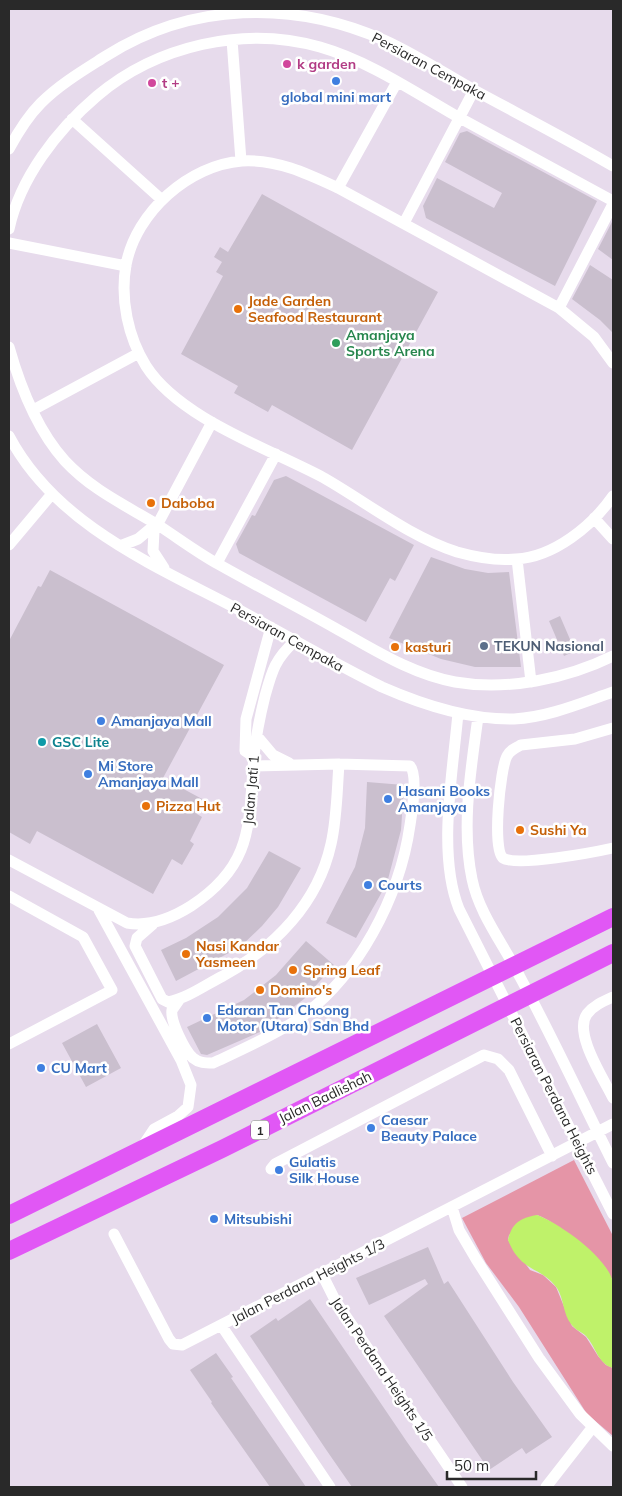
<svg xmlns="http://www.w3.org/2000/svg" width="622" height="1496" font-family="Mulish,sans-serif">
	<rect width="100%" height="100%" fill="#e7dbec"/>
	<path fill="#e595a7" d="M574,1160L613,1236V1281C597,1254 588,1249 564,1231C554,1224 548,1219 537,1215L509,1235L508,1240L530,1270L543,1275L556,1287L572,1326L586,1337L598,1356L606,1365L613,1368V1436L587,1414L519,1307L486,1263L462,1218Z"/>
	<path fill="#bff26a" d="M537,1215C559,1223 609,1258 613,1283C617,1305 613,1344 613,1368C598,1364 596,1347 586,1336C582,1332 575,1330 571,1324C563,1314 564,1299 557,1288C541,1266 521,1273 508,1240C512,1223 520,1218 537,1215Z"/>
	<path fill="#cabfce" d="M467,131L597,201L555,286L426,218L423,206L437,178L494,208L502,193L445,162L460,133Z
		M262,194L438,292L352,450L272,405L268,412L234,393L238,386L181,354L223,276L216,272L222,262L214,257L220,247L228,252Z
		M613,220V260L598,249Z
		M590,265L613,280V333L600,320L572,299Z
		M286,476L414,545L395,581L390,578L366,622L239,553L236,544L252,515L255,516L274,480Z
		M431,557L465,569L488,573L509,572L521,667H475L441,659L389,638Z
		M50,570L224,665L163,778L204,800L197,814L202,817L190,841L194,844L182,865L172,859L153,894L37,831L30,844L9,832V641L38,586L41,587Z
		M560,616L575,651L564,656L549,621Z
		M367,782L404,785L401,830L387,883L356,938L326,923L355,867L365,828Z
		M269,851L301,868L278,907L262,926L240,947L176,981L161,950L186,938L218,917L247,888Z
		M306,941L334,965L304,999L260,1032L207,1055L201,1054L187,1027L244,1000L276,975Z
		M97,1024L121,1068L86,1087L62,1043Z
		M428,1247L444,1284L448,1281L513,1382L552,1437L526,1454L522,1448L489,1470L384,1316L428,1284L425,1279L369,1305L356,1278Z
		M310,1299L407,1442L439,1487H352L327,1451L250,1336L276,1318L278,1321Z
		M216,1353L233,1377L231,1378L306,1487H270L211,1403L212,1402L190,1370Z"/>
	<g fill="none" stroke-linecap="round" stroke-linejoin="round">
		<path stroke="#fff" stroke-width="11" d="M232,40L241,161
			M72,119L162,200
			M9,149C17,134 29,115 41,103C60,84 84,70 106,56C191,2 293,0 384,40C415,54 444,73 474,90C520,115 567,139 613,166
			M338,188L397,82
			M404,223L474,90
			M9,229C20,178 57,130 97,96C156,46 244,25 320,47C369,61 414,92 458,117C509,145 561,173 613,201
			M9,243L126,266
			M559,308L613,204
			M9,347C20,386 37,430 65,461C92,490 125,505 158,525C178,538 198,553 218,564C257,586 296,606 335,628C373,649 411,674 455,682C507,691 566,679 613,656
			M613,363L594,337L559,308L338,188C308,174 277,159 242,161C189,165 136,212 126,265C120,299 128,337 146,366C180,419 270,449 324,478C366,502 410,537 457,552C475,557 497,561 516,559C554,557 592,526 613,496
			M33,410L139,353
			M9,436C57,527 159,567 245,613C291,638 335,664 382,687C423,705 468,720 514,719C549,717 581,703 613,692
			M594,518L613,539
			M9,545L51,495
			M120,546L138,539L156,524
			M517,559L531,682
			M217,563L276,454
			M164,568L153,551L154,531L212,422
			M458,713C453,772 437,854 459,909L613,1214
			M478,717C471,769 461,826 472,879C479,914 504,945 520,977C553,1038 582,1101 613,1163
			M613,728L575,739L521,745C515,748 510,750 507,756C500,769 492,850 503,858C516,867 595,852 613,848
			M257,736L273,755L289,763
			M254,757L245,751L246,719L271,627
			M9,860L127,923C150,927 172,918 191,906C255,864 248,823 254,756C256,736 260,716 265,696C272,671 275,659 295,641
			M9,896L83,937L112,990L9,1044
			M99,910L181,1060L191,1085L188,1107L178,1116L154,1129L142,1147
			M153,924L137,938L135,946L162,999L168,1002C188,998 205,985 223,976C275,947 318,903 331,844C337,818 337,790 339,764
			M613,997C604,1001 594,1005 587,1014C573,1033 604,1079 613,1098
			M179,1000L172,1010C170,1021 185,1051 193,1058C199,1063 205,1063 213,1063C241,1050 271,1037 297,1020C358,978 400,896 410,825C412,812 418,775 410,766L339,764L253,766
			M271,1169L275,1164L484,1055L498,1059L509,1070L552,1156
			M452,1207L459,1230L476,1259L539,1358L580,1414L613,1446
			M114,1234L169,1339L173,1344L182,1345L613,1124
			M322,1274L335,1300L462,1487
			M221,1325L330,1487
			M546,1487L592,1428"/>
		<path stroke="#e157f5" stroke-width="18" d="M9,1215L613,917
			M9,1251L222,1149L613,953"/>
	</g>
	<g fill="#d1479c" stroke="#fff" stroke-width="2">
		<circle cx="287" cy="64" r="5"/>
		<circle cx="152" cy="83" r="5"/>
	</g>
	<g fill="#3f7fe0" stroke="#fff" stroke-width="2">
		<circle cx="336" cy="81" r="5"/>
		<circle cx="101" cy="721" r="5"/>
		<circle cx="88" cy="774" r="5"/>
		<circle cx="388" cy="799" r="5"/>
		<circle cx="368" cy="885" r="5"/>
		<circle cx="207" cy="1018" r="5"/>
		<circle cx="41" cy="1068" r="5"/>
		<circle cx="371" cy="1128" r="5"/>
		<circle cx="279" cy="1170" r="5"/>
		<circle cx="214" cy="1219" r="5"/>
	</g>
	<g fill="#e8710a" stroke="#fff" stroke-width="2">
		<circle cx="238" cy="309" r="5"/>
		<circle cx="151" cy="503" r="5"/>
		<circle cx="395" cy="647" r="5"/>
		<circle cx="146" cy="806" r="5"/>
		<circle cx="520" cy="830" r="5"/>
		<circle cx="186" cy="954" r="5"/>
		<circle cx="293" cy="970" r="5"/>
		<circle cx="260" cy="990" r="5"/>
	</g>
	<circle fill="#2e9e5b" stroke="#fff" stroke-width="2" cx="336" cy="343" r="5"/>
	<circle fill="#5c6f8a" stroke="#fff" stroke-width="2" cx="484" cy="646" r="5"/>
	<circle fill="#0f9aa8" stroke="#fff" stroke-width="2" cx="42" cy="742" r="5"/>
	<g text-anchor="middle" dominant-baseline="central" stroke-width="5" stroke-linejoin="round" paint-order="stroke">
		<rect fill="#fff" stroke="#696969" stroke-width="1" x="251" y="1120.5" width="18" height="19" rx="4"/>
		<g font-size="12" font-weight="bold" fill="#292929">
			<text x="260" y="1130">1</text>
		</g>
		<g font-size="14" font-weight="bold" fill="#b23c85" stroke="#fff" text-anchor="start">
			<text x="297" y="64">k garden</text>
			<text x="162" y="83">t +</text>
		</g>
		<g font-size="14" fill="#292929" stroke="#fff">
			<text transform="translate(429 66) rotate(28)">Persiaran Cempaka</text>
			<text transform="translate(287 637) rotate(29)">Persiaran Cempaka</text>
			<text transform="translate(251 790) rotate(-85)">Jalan Jati 1</text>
			<text transform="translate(554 1096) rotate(63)">Persiaran Perdana Heights</text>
			<text transform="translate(325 1097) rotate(-26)">Jalan Badlishah</text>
			<text transform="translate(308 1281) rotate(-27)">Jalan Perdana Heights 1/3</text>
			<text transform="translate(382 1369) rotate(56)">Jalan Perdana Heights 1/5</text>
		</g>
		<g font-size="14" font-weight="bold" fill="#366cbe" stroke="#fff" text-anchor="start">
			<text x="336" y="97" text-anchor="middle">global mini mart</text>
			<text x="111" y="721">Amanjaya Mall</text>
			<text x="98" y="766">Mi Store<tspan x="98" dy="16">Amanjaya Mall</tspan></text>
			<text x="398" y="791">Hasani Books<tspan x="398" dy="16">Amanjaya</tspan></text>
			<text x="378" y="885">Courts</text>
			<text x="217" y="1010">Edaran Tan Choong<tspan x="217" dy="16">Motor (Utara) Sdn Bhd</tspan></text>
			<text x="51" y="1068">CU Mart</text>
			<text x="381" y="1120">Caesar<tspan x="381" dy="16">Beauty Palace</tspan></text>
			<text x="289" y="1162">Gulatis<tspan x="289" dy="16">Silk House</tspan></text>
			<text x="224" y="1219">Mitsubishi</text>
		</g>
		<g font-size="14" font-weight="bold" fill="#c56008" stroke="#fff" text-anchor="start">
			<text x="248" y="301">Jade Garden<tspan x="248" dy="16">Seafood Restaurant</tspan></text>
			<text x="161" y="503">Daboba</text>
			<text x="405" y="647">kasturi</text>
			<text x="156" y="806">Pizza Hut</text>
			<text x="530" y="830">Sushi Ya</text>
			<text x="196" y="946">Nasi Kandar<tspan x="196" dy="16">Yasmeen</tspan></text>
			<text x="303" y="970">Spring Leaf</text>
			<text x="270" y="990">Domino's</text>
		</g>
		<g font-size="14" font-weight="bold" fill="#27864d" stroke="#fff" text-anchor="start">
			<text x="346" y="335">Amanjaya<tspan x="346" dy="16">Sports Arena</tspan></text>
		</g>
		<g font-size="14" font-weight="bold" fill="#4e5e75" stroke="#fff" text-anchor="start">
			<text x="494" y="646">TEKUN Nasional</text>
		</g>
		<g font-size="14" font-weight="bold" fill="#0d838f" stroke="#fff" text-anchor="start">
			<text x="52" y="742">GSC Lite</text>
		</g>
	</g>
	<rect width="622" height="1496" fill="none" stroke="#292929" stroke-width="20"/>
	<path d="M447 1471v8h89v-8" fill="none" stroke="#292929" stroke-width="2.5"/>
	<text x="454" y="1471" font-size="15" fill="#292929" stroke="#ffffff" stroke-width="4" paint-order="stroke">50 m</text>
</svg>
